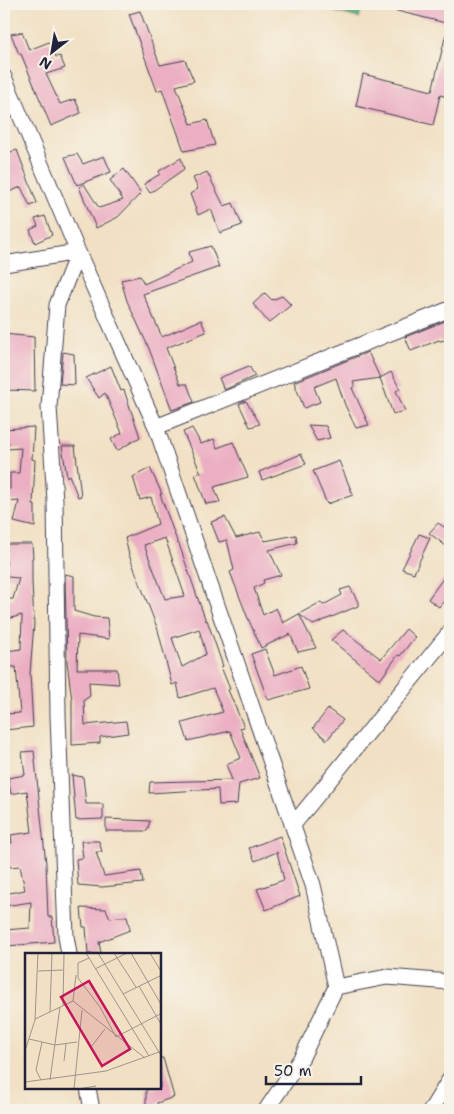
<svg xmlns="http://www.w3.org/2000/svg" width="454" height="1114" font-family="'Shantell Sans',sans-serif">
	<rect width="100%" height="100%" fill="#f7f3e8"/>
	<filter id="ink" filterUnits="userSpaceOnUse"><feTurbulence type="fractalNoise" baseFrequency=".02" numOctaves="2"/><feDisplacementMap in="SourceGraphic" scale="10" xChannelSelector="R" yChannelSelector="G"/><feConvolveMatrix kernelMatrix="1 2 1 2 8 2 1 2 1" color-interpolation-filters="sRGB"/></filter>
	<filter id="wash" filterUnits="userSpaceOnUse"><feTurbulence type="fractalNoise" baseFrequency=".0096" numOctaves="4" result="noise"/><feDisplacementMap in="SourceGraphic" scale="20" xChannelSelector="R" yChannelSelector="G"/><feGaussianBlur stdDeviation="1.12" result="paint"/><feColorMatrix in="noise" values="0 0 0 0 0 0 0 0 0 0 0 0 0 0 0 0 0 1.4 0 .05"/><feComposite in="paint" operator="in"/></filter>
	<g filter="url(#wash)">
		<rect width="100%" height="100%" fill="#f1e0c3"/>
		<path fill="#6cbd88" stroke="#477062" d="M308,4H362L359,18L308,5Z"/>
		<g id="blocks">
			<path fill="#ebaec2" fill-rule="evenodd" d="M385,4H450V24L385,8Z
				M140,11L160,65L185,60L194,81L176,86L191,124L207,120L215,145L184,151L162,89L157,91L129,14Z
				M22,32L29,50L49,42L56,57L60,56L65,68L46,74L60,104L75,99L81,113L51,126L21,54H19L11,34Z
				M446,34H450V98L440,95L433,125L356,106L363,74L432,91Z
				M17,150L37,203L30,206L21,187L9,192L8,191L4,192V154Z
				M77,154L83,164L104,156L111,172L77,185L65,157Z
				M181,158L184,169L150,193L144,184L160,174L159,171Z
				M124,169L141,193L118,217L96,228L79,187L84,184L99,208L123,200L110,180Z
				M207,172L224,206L233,203L242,225L220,233L211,209L198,215L190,194L198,189L193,178Z
				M45,216L52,235L35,243L30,230L38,226L35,219Z
				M211,246L219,267L143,294L162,337L201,320L206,332L166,348L180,384H187L194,402L172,410L148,346L127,301L121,280L140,276L144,284L192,262L189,252Z
				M265,293L272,300L282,296L291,305L269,323L253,304Z
				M450,319V339L440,341L439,340L411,351L405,337Z
				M4,334L34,337L35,391L4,390Z
				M63,352L74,354L75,385L60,384Z
				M368,352L380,378L353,382L355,387L352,388L369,425L356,428L345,405L336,378L314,387L320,402L304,408L294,382Z
				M111,366L121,391L124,390L140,437L117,451L111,439L122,433L105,393L99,398L86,378Z
				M249,366L255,376L224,390L219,378Z
				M391,372L400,389L396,391L405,411L393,414L380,378Z
				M246,401L260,424L250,427L239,404Z
				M308,425L326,426L330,438L317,441Z
				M34,427L32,459L35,460L33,505H35V527L14,522L19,501L4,502V489H10V473H19L21,448L7,449L9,442H4V429Z
				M192,428L201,444L214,439L217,448L233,442L248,477L214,487L220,502L206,504L195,474L201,473L183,432Z
				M62,446H75L81,496L78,497L69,475L67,477Z
				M301,454L306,464L262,480L259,472Z
				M339,461L353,495L327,504L313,471Z
				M150,468L162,494H160L178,544H179L198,599L206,621L207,620L223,666L221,667L230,689L228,690L244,727L240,728L260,778L239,784L237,804L219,805L218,789L149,793L150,782L232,780L226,764L241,758L230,731L188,741L182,723L223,712L213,688L180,698L177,683L172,685L158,630L129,555L125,538L158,524L151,497L140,500L133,477ZM165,538L185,596L165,599L144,545ZM199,629L206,654L182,667L172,638Z
				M225,517L236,538L260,532L265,541L296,535L297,543L269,550L281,575L263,580L264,583L254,588L263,615L276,608L283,623L299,614L316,648L298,652L290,634L261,648L247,616L230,572L234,570L227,540L219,542L211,522Z
				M438,523L450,531V549L429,533Z
				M419,534L430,538L414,573L402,569Z
				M4,544H32L33,558H32V582L34,624L30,673L33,727L5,730L6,714L20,713L16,667H8L6,651L21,649L22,615L4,620V599H13L19,578L7,577L6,560H4Z
				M450,569V593L439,607L428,599Z
				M65,574L74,576V611L94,617L107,618L109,639L78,635L77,669H117L119,684L89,682L90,696L84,700L85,725L126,721L128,733L100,737V743L72,745V700L67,662Z
				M350,587L358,602V606L313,625L299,614L321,602L323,605L342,595L340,590Z
				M406,629L415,637L400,656L398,655L380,680L331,640L343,630L381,659Z
				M265,649L275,675L301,666L309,689L268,700L251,654Z
				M328,709L343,720L327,740L313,728Z
				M34,751L46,864L48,917H52L54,942L7,946L5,930L30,928L31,902L4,906V894L25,890L20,866L9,867V855L4,856V844L12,843L11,835L32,832L27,791L11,794L8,778L25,775L22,752Z
				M72,775L83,777L86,804H103V819L76,820Z
				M106,819L150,821L147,831H106Z
				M280,836L300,896L266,910L257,889L284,880L277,852L255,861L249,848Z
				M81,841H99L102,852H96L104,876L141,871L143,883L102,887L78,885L76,859L83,858Z
				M81,908L106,909L110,918L127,916L130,930L99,942L101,954H88L86,927H83Z
				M160,1058H163L174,1097L157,1103V1107L146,1109V1090L160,1088Z"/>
		</g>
	</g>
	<g filter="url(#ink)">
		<use href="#blocks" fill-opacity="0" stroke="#413e4f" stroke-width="1"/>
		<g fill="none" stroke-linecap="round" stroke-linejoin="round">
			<g stroke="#413e4f" stroke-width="17">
				<path id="minor" d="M4,77L78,252L156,427L313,885L336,987
					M4,264L78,252
					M156,427L450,309
					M293,825L450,632
					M69,954L66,936L58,715L55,501L49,407L57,305L78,252
					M88,1088L92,1110
					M266,1110L302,1057L336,987L387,977L450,982
					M431,1110L450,1079"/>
			</g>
			<use href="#minor" stroke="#fff" stroke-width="15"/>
		</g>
	</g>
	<g transform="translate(25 953)">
		<rect width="136" height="136" fill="#f1e0c3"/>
		<path fill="none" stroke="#9e948d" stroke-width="1" d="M61,0L124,103M73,0L137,104M89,0L111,34M106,0L137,53M125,0L137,20M64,5L53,10V25L75,54L91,84L137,60M70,16L102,0M13,18L38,17M114,33L137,73M98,41L137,22M48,48L120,105M38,53L39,0M25,59L27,0M10,66L48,48L51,22M4,86L30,92L52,89M66,94L80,76M0,98L10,67L13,0M39,108L41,91M16,127L11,117L17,89M25,127L35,54M0,129L81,118L137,98M49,136L57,57M53,136L71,133"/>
		<path fill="#c2185b" fill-opacity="0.15" stroke="#c2185b" stroke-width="2.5" d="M64,28L105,96L77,113L36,44Z"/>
		<rect width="136" height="136" fill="none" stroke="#22223b" stroke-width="2.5"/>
	</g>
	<rect width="454" height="1114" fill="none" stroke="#f7f3e8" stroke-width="20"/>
	<g transform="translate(52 52) rotate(211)" stroke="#f7f3e8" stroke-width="4" paint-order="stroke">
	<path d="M0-4L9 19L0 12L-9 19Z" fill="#22223b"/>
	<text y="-8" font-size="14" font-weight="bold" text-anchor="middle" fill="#22223b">N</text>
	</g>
	<path d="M266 1076v8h95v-8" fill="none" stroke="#22223b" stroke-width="2.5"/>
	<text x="274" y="1076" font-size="15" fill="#22223b" stroke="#f7f3e8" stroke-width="4" paint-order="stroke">50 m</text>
</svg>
